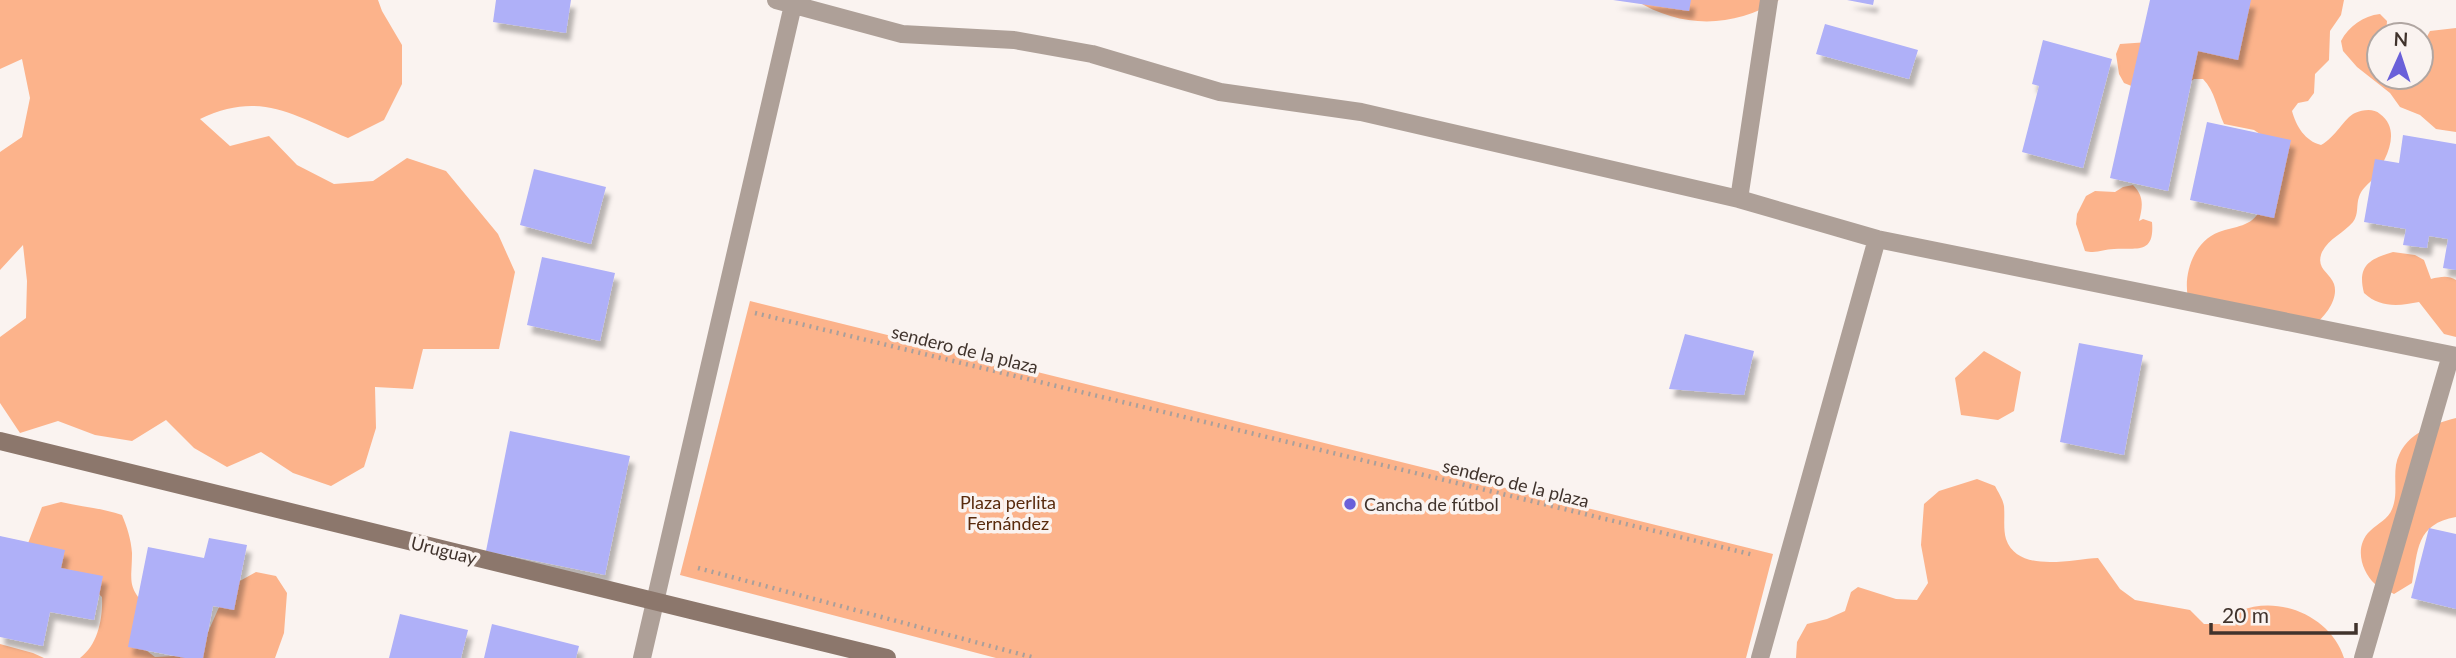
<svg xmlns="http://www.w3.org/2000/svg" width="2456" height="658" font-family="Lato,sans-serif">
	<defs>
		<filter id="shadow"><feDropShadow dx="4.5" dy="8" stdDeviation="2" flood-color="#0004"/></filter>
	</defs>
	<rect width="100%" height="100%" fill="#faf3f0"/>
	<path fill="#fcb38b" d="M0,0H378L382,11L402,45V84L384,120L348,138C293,115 260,90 200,119L230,146L269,136L297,165L334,184L373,181L407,158L446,171L498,234L515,272L499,349H423L413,389L375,387L376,428L364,467L331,486L293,473L261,452L227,467L194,448L166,420L132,441L95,435L58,421L20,433L0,403V337L26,318L27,281L23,245L0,270V152L22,137L30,98L22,59L0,69Z
		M1635,0H1779C1733,28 1682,29 1635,0Z
		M2245,0H2344L2341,15L2330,31L2329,60L2315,74L2314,93L2308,101L2298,103L2292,111C2296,126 2305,141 2321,145C2336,137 2344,118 2355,113C2363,110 2373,108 2380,114C2403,131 2385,162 2372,180C2367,185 2361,190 2359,197C2356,205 2359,214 2353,222C2344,233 2329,238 2322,252C2315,269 2330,272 2334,284C2339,299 2325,317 2314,325L2188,297C2183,274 2194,241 2219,232C2235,226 2252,227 2260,210L2263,136L2254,130L2224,124C2217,109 2215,91 2203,79H2194L2185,85L2134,87L2124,83L2119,74L2116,54L2120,44L2149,42Z
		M2380,14L2387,21L2386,35H2379V77H2421V48L2430,31L2456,28V132L2436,129L2420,115L2400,107L2390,93L2357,67L2343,51L2341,41C2349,26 2363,16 2380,14Z
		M2133,185C2144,196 2143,206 2139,221L2143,219L2152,222C2155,256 2135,247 2114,249C2103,249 2097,254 2085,251L2076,224L2077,214L2086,196L2095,191L2115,192L2123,187Z
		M2393,252L2415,255L2424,260L2431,279C2440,277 2448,275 2456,280V337L2444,334L2419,302C2399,306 2380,308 2364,293C2357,266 2369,259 2393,252Z
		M750,301L1773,554L1746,658H996L680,575Z
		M1984,351L2021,372L2014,411L1998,420L1961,415L1955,378Z
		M2456,418V517C2416,524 2418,550 2412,583L2394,594C2388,591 2380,588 2375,584C2361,571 2354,546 2370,531C2380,521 2390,520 2394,503C2397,491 2394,478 2396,465C2402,435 2430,425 2456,418Z
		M1977,479L1995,486C1998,492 2003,499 2004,506C2005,517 2003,529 2006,539C2018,574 2072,559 2098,558L2120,589L2135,600L2190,610L2204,624H2223C2228,620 2234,613 2240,611C2280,594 2332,618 2344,658H1796L1797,642L1807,624L1827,619L1845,611L1851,592L1858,587L1896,599L1917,600L1928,583L1921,545L1924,504L1939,491Z
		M61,502C82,507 102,508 122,515C127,527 131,539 132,553C132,582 126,585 148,609L139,645L155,657L175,656L208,632L224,596L238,582L256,572L276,576L287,593L284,633L275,658H80C98,645 103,618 102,597L87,583L67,576L27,546L42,507Z
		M0,644L33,653L44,658H0Z"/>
	<path fill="#afb0f8" filter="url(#shadow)" d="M496,0H571L566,33L493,22Z
		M1613,0H1691L1689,11Z
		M1847,0H1874L1873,5Z
		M2150,0H2251L2238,60L2198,51L2168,191L2110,178Z
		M1825,24L1918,50L1909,79L1816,54Z
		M2043,40L2112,59L2083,168L2022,152L2039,86L2032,84Z
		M2207,122L2291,140L2274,218L2190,200Z
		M2403,135L2456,144V270L2443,268L2448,239L2429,236L2427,248L2403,245L2406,229L2364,222L2375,159L2399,163Z
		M534,169L606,187L591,244L520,225Z
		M542,257L615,273L600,341L527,325Z
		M1685,334L1754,351L1744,395L1669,389Z
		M2079,343L2143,355L2124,455L2060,442Z
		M510,431L630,456L605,575L486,551Z
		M2429,528L2456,534V609L2411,598Z
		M0,536L65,550L61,568L103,576L94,620L50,612L43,646L0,637Z
		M209,538L247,545L234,610L213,606L203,658H185L128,647L148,547L204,558Z
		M400,614L468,630L461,658H389Z
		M492,624L579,646L576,658H484Z"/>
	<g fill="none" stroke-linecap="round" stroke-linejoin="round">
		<path stroke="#a99f9b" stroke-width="4.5" stroke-dasharray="2 5" stroke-linecap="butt" d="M755,313L1754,555
			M698,568L1035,658"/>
		<path stroke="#aea098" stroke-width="18" d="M776,0L902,34L1014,40L1092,54L1220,92L1361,112L1739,199
			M1877,239L2456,356
			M642,658L793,5
			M1760,658L1877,239L1739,199L1769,0
			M2363,658L2451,355"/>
		<path stroke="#8c776c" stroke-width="18" d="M0,441L887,658"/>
	</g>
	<circle fill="#6a60d9" stroke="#faf3f0" stroke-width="2.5" cx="1350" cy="504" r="7"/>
	<g text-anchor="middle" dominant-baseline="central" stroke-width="7" stroke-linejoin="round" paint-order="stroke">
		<g font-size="18" fill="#40332c" stroke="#faf3f0">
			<text transform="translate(965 349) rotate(14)">sendero de la plaza</text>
			<text transform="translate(1516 483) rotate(14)">sendero de la plaza</text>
			<text transform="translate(444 550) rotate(14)">Uruguay</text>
		</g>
		<g font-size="18" fill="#582a0c" stroke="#faf3f0">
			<text x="1008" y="502">Plaza perlita<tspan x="1008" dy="21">Fernández</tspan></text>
		</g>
		<g font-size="18" fill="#40332c" stroke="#faf3f0" text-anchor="start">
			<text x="1364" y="504">Cancha de fútbol</text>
		</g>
	</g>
	<g transform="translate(2400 56) rotate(3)"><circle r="33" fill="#faf3f0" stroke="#b0a6a2" stroke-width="2"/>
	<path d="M0-5L12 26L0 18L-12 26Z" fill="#6a60d9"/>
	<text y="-10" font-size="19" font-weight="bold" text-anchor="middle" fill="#40332c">N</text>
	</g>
	<path d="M2211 623v10h145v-10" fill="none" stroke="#40332c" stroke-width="3.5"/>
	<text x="2222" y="623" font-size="21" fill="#40332c" stroke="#faf3f0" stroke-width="5" paint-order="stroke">20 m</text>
</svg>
